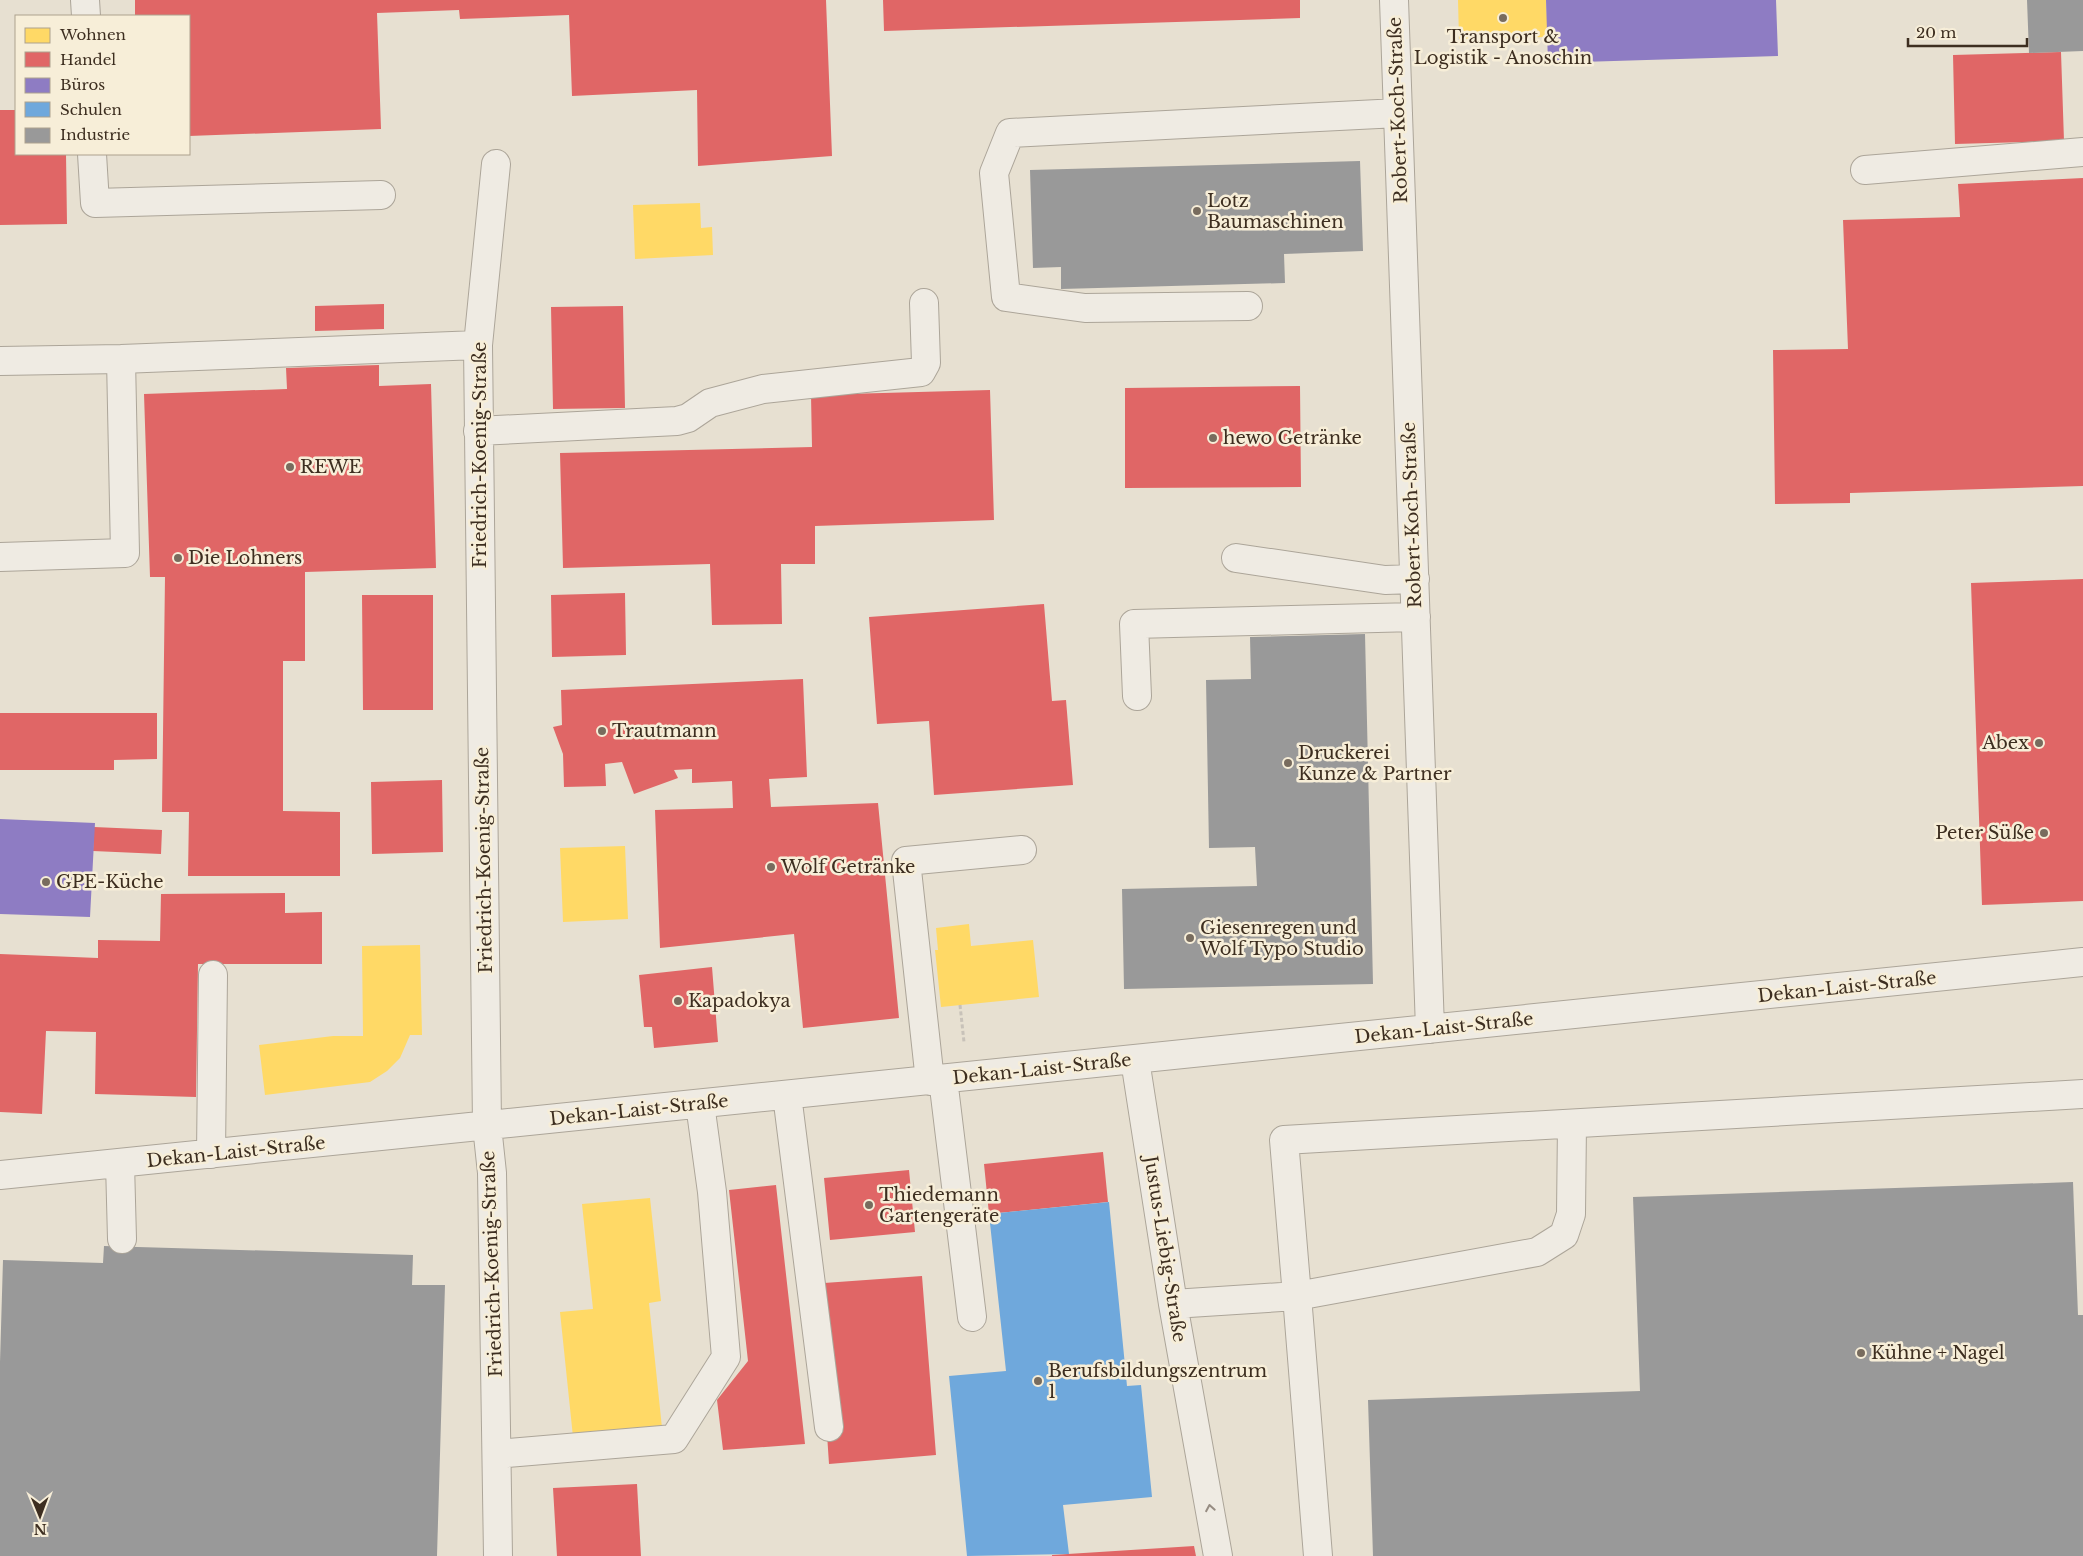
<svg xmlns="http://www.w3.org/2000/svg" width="2083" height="1556" font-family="'Libre Baskerville',serif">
	<rect width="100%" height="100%" fill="#e7e0d1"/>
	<path fill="#ffd966" d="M1458,0H1546L1548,37L1459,39Z
		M700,203L701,228L712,227L713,255L635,259L633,205Z
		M625,846L628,919L563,922L560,848Z
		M969,924L971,946L1033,940L1039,997L941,1007L935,950H938L936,928Z
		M420,945L422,1035H410L400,1058L387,1071L370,1082L265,1095L259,1045L333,1036H363L362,946Z
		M650,1198L661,1301L649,1303L662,1428L573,1437L560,1312L593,1309L582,1204Z"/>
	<path fill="#e06666" d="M135,0H826L832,156L698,166L697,90L572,96L569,15L460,19L459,10L377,13L381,129L189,136V16H135Z
		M883,0H1300V18L884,31Z
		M2061,52L2064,141L1955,144L1953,55Z
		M0,110H16V154H66L67,224L0,225Z
		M2083,178V486L1850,493V503L1775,504L1773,350L1848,349L1843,220L1960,217L1958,184Z
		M384,304V329L315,331V306Z
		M623,306L625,408L553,409L551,307Z
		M379,365V386L431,384L436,568L305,572V661H283V811L340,812V876H188L189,812H162L165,577H150L144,394L287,389L286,368Z
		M1300,386L1301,487L1125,488V388Z
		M990,390L994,520L815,526V564H781L782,624L712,625L710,564L563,568L560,453L812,447L811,395Z
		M2083,579V901L1982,905L1971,583Z
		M625,593L626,655L552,657L551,595Z
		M362,595H433V710H363Z
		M1044,604L1052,701L1066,700L1073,785L934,795L929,721L877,724L869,617Z
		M803,679L807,777L769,779L771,807L878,803L899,1018L803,1028L794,934L660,948L655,810L733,808L732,781L692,783V769L674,770L678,778L634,794L622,762L605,764L606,786L564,787L563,754L553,727L562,725L561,690Z
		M0,713H157V759L114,760V770H0Z
		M442,780L443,852L372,854L371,782Z
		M94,827L162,830L161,854L93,851Z
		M285,893V913L322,912V964H198L196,1097L95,1094L96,1032L46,1031L42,1114L0,1112V954L98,958V940L160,941L161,894Z
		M712,967L718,1042L654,1048L652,1027H644L639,975Z
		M1103,1152L1108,1202L989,1214L984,1164Z
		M909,1170L915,1232L830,1240L824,1178Z
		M776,1185L805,1444L723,1450L717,1400L748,1361L729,1190Z
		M922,1276L936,1455L829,1464L827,1434L824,1283Z
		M637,1484L641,1556H557L553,1488Z
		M1194,1546L1196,1556H1052V1555Z"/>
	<path fill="#8e7cc3" d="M1546,0H1776L1778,56L1548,63Z
		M0,819L95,823L90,917L0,914Z"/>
	<path fill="#6fa8dc" d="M1109,1202L1127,1386L1141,1385L1152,1497L1063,1505L1069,1554L967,1556L949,1376L1006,1371L989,1214Z"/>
	<path fill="#999" d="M2027,0H2083V51L2029,53Z
		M1360,161L1363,251L1284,254L1285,283L1061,289V267L1033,268L1030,170Z
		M1365,634L1373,984L1124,989L1122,889L1257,886L1255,847L1209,848L1206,680L1251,679L1250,637Z
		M2073,1182L2078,1315H2083V1556H1373L1368,1400L1640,1391L1633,1197Z
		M104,1246L413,1255L412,1285H445L437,1556H0V1362L3,1260L103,1263Z"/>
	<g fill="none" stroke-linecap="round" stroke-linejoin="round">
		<g stroke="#aca599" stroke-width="30">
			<path id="minor" d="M85,0L86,16
				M1394,0L1430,1029
				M92,154L95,203L381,195
				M496,164L478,345L487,1126L492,1173L498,1556
				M1865,170L2083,152
				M1248,306L1085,308L1006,297L994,173L1010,133L1398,113
				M0,361L121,359L478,345
				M478,431L677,421L688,418L710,403L763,389L921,372L926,363L924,303
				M0,557L125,553L121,359
				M1236,558L1385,580L1415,579
				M1137,696L1134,624L1416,617
				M1135,1060L1173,1304L1218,1556
				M943,1079L972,1317
				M930,1081L906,861L1022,850
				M787,1095L829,1427
				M1572,1124L1571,1214L1564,1235L1537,1252L1297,1296L1284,1140L2083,1094
				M211,1154L213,975
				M120,1163L122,1239
				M0,1175L2083,962
				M1173,1304L1297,1296L1318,1556
				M497,1454L674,1439L726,1357L712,1192L700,1104"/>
		</g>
		<path stroke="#c8c2b9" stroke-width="3" stroke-dasharray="4 2.5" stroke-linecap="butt" d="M960,1005L964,1042"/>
		<use href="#minor" stroke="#efebe3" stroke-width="28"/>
	</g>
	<defs><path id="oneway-chevron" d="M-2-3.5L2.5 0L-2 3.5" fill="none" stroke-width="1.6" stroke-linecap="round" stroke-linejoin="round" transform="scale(1.25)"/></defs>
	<use stroke="#968c82" href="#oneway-chevron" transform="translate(1210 1508) rotate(-100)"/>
	<g fill="#786c5e" stroke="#f7eed8" stroke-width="2">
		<circle cx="1503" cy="18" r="5"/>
		<circle cx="1197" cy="211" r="5"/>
		<circle cx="1213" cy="438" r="5"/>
		<circle cx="290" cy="467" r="5"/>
		<circle cx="178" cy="558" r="5"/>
		<circle cx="602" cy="731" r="5"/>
		<circle cx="2039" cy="743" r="5"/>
		<circle cx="1288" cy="763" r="5"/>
		<circle cx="2044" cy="833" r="5"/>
		<circle cx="771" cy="867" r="5"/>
		<circle cx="46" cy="882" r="5"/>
		<circle cx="1190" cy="938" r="5"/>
		<circle cx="678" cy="1001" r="5"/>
		<circle cx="869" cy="1205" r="5"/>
		<circle cx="1861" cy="1353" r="5"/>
		<circle cx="1038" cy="1381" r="5"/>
	</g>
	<g text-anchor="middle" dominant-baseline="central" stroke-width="5" stroke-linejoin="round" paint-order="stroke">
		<g font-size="18" fill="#3d2e20" stroke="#f7eed8" text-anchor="start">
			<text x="1503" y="37" text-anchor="middle">Transport &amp;<tspan x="1503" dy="21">Logistik - Anoschin</tspan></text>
			<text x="1207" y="201">Lotz<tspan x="1207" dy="21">Baumaschinen</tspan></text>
			<text x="1223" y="438">hewo Getränke</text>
			<text x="300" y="467">REWE</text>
			<text x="188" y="558">Die Lohners</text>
			<text x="612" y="731">Trautmann</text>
			<text x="2029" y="743" text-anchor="end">Abex</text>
			<text x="1298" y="753">Druckerei<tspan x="1298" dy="21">Kunze &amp; Partner</tspan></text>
			<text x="2034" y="833" text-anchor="end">Peter Süße</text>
			<text x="781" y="867">Wolf Getränke</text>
			<text x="56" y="882">GPE-Küche</text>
			<text x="1200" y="928">Giesenregen und<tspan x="1200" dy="21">Wolf Typo Studio</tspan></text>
			<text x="688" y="1001">Kapadokya</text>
			<text x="879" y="1195">Thiedemann<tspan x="879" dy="21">Gartengeräte</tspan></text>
			<text x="1871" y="1353">Kühne + Nagel</text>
			<text x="1048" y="1371">Berufsbildungszentrum<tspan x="1048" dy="21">1</tspan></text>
		</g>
		<g font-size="18" fill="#3d2e20" stroke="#f7eed8">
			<text transform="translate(1398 110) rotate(-92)">Robert-Koch-Straße</text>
			<text transform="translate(480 455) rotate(-90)">Friedrich-Koenig-Straße</text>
			<text transform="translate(1412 515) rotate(-92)">Robert-Koch-Straße</text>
			<text transform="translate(484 860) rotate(-91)">Friedrich-Koenig-Straße</text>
			<text transform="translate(1847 987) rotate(-6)">Dekan-Laist-Straße</text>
			<text transform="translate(1444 1028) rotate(-6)">Dekan-Laist-Straße</text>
			<text transform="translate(1042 1069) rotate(-6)">Dekan-Laist-Straße</text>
			<text transform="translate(639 1110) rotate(-6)">Dekan-Laist-Straße</text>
			<text transform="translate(236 1152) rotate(-6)">Dekan-Laist-Straße</text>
			<text transform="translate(1165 1249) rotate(81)">Justus-Liebig-Straße</text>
			<text transform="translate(492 1264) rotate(-92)">Friedrich-Koenig-Straße</text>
		</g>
	</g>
	<rect x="15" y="15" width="175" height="140" fill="#f7eed8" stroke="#ada18e"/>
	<rect x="25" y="28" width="25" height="15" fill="#ffd966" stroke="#ada18e"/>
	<text x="60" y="40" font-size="15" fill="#3d2e20">Wohnen</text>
	<rect x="25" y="52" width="25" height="15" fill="#e06666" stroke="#ada18e"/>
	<text x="60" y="65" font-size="15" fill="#3d2e20">Handel</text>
	<rect x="25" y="78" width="25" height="15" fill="#8e7cc3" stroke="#ada18e"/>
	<text x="60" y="90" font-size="15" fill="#3d2e20">Büros</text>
	<rect x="25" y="102" width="25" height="15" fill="#6fa8dc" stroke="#ada18e"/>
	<text x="60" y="115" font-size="15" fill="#3d2e20">Schulen</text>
	<rect x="25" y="128" width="25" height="15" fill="#999999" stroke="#ada18e"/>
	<text x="60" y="140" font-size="15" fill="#3d2e20">Industrie</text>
	<g transform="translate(40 1516) rotate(179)" stroke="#f7eed8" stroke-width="4" paint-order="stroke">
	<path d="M0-4L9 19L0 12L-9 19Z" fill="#3d2e20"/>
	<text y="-8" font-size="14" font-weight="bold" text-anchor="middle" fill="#3d2e20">N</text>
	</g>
	<path d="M1908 38v8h119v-8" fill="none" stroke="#3d2e20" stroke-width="2.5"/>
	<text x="1916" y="38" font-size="15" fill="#3d2e20" stroke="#f7eed8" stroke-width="4" paint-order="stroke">20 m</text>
</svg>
